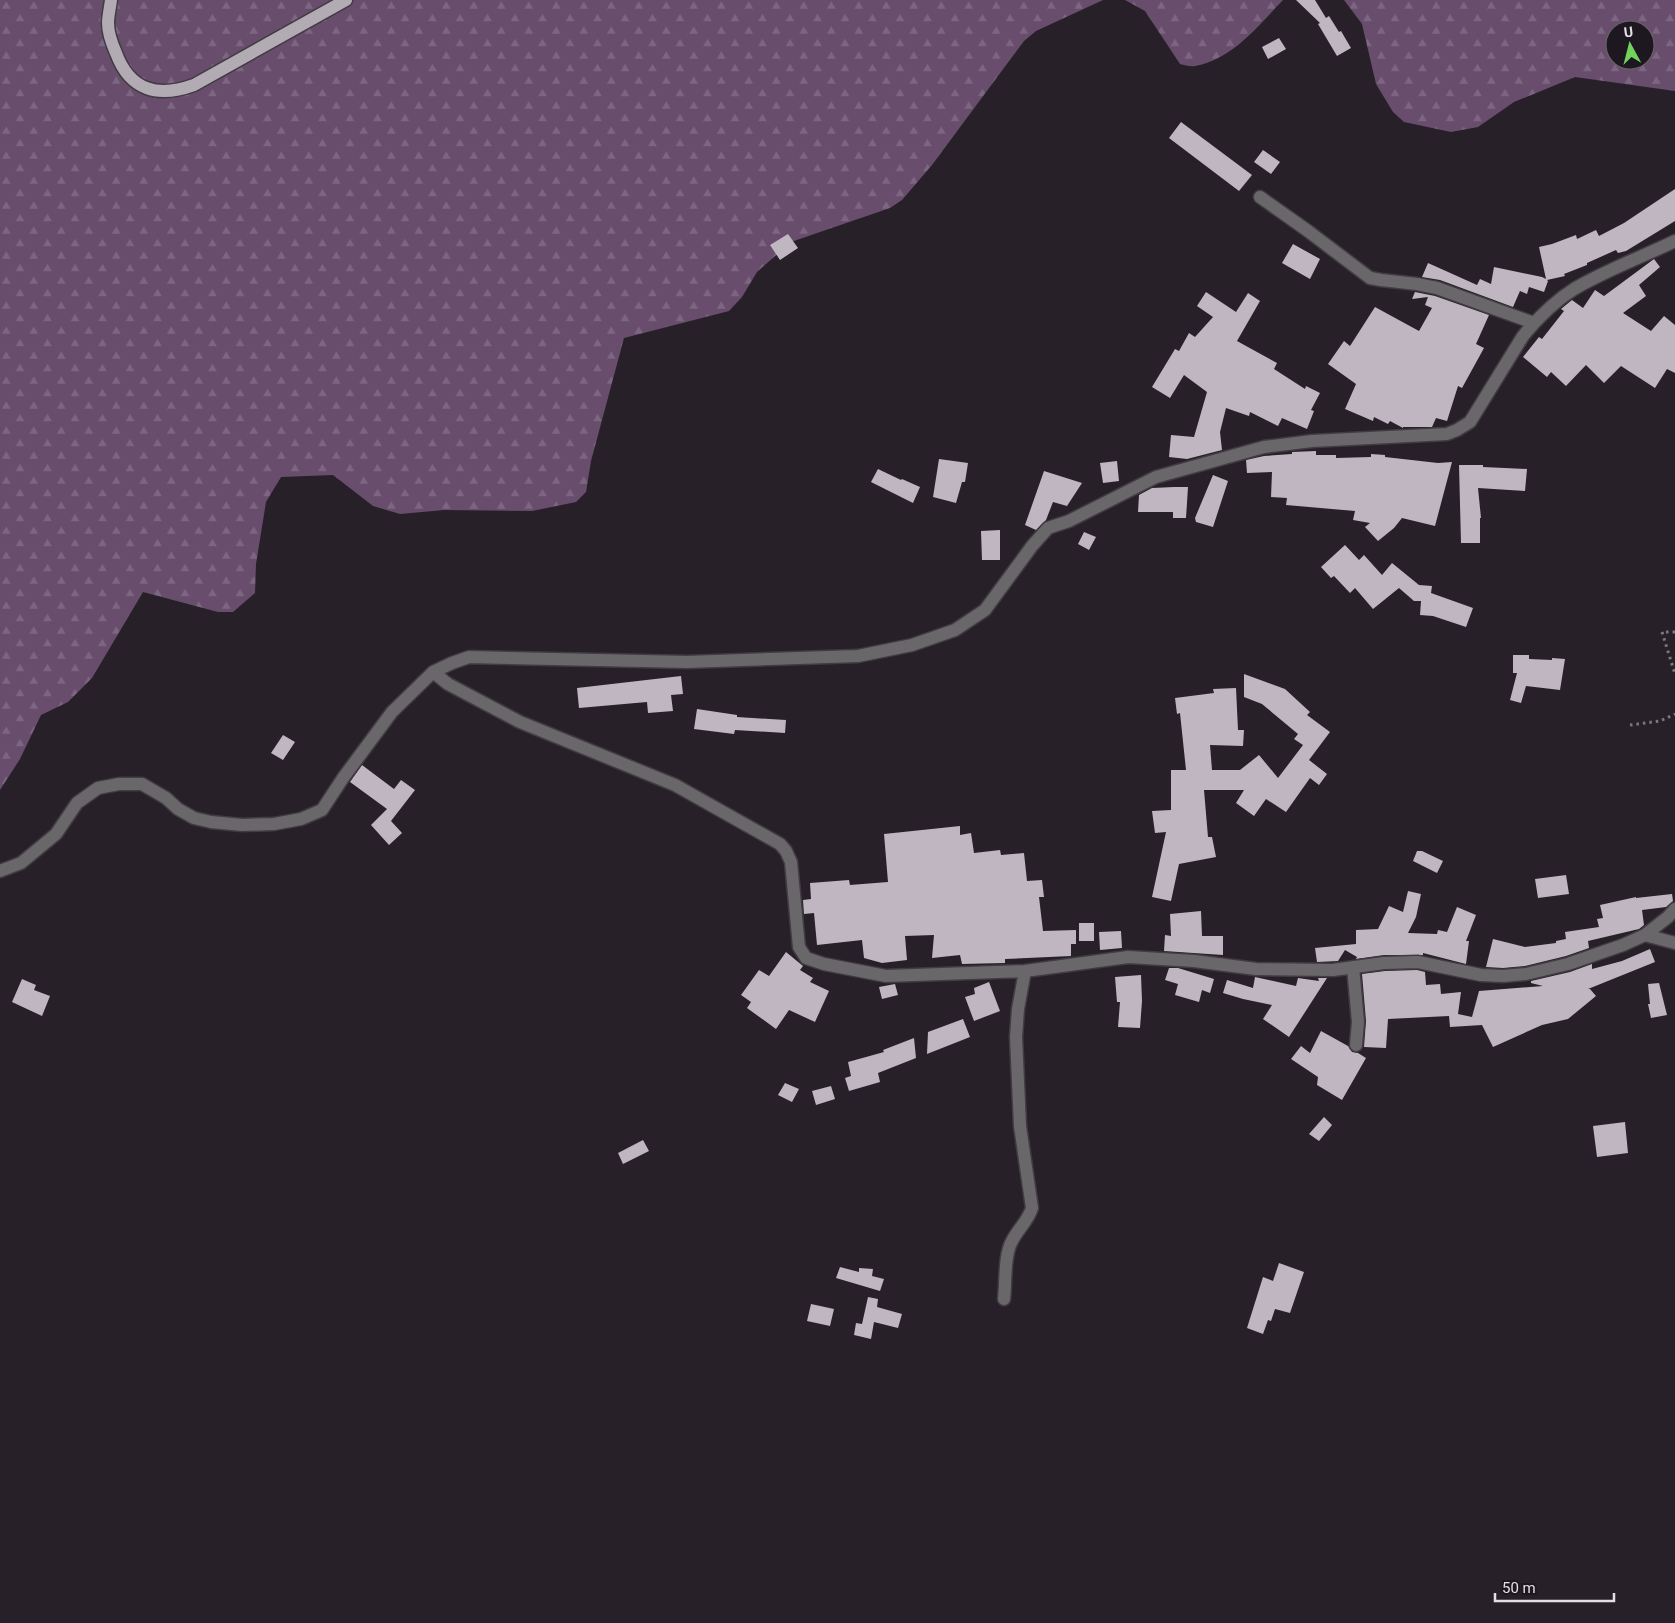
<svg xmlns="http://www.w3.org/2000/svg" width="1675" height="1623" font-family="Roboto,sans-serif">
	<defs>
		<pattern id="forest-firs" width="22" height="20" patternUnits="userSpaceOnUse" patternTransform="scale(1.25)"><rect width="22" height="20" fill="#684d6d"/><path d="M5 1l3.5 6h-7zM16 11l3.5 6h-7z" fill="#7d6682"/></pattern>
	</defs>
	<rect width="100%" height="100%" fill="#272028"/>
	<path fill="url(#forest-firs)" fill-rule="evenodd" d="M0,0H1103L1036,31L1024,41L932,165L902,200L890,208L791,242L757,272L742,297L729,311L624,338L591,461L586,492L576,502L532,511L444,510L400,514L373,506L333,475L281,477L266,502L256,564L255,593L233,612H218L143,592L92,678L68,702L41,715L20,759L0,790Z
		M1125,0H1283C1258,26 1233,59 1195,66C1190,67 1185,65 1180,64L1145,11Z
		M1344,0H1675V91L1575,77L1514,102L1478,127L1451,132L1404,122L1393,112L1376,84L1362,24ZM1615,30H1645V60H1615Z"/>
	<path fill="#bfb6c1" d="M1296,0H1315L1326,18L1329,16L1339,32L1341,31L1351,48L1337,56L1318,24L1320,23Z
		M1279,38L1286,49L1268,59L1262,47Z
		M1181,122L1252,175L1239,191L1169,138Z
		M1263,150L1280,162L1271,174L1254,162Z
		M1675,189V221L1626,251L1618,253L1616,250L1587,263V265L1564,274L1565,276L1547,280L1548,281L1544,292L1529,287L1527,294L1520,291L1513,307L1440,280L1422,277L1428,263L1477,285L1480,279L1491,284L1494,267L1542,277L1546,279L1539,247L1552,244L1576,235L1577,239L1596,230L1599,236L1624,223Z
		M788,234L798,248L780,260L770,245Z
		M1293,244L1320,259L1310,279L1282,263Z
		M1654,259L1660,267L1639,285L1646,296L1623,313L1651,331L1664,316L1675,325V373L1667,369L1655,388L1621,366L1604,383L1586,365L1566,386L1551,372L1547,377L1523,357L1539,337L1542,339L1564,311L1561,309L1572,300L1583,308L1595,290L1604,296Z
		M1206,292L1236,312L1248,293L1260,301L1237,341L1277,363L1274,369L1305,389L1306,386L1320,393L1311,410L1314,411L1307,429L1282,418L1278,426L1250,412L1249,416L1226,408L1220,432L1222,450L1187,459L1169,457L1171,435L1194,437L1207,392L1184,375L1170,398L1152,387L1175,349L1179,351L1189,333L1195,337L1213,317L1197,306Z
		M1415,292L1435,296L1489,315L1476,344L1484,348L1462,388L1458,386L1447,421L1436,418L1432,427H1403V428L1390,421L1388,424L1374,417L1373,421L1345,409L1356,384L1328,364L1344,341L1350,346L1375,307L1419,331L1432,308L1425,305L1428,297L1412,299Z
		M1316,451V455H1336V458L1371,457V454L1385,455V457L1438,463L1452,462L1435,526L1402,518L1394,528L1378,541L1365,527L1370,523L1353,520L1355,511L1286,505L1287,498L1271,497L1272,472L1247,473L1246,460L1264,456L1292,454V452Z
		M939,459L968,463L965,482H962L956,503L933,497Z
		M1117,461L1119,481L1103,483L1100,463Z
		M1459,465H1483V467L1527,469L1525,491L1478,488L1481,518H1480V543H1461Z
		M878,469L901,480L902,479L920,487L913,503L871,482Z
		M1044,471L1082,483L1067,506L1053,502L1046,520L1036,530L1025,525Z
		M1213,475L1228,481L1213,527L1196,522L1195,518Z
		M1174,487H1188L1186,518H1173V512H1138L1139,495L1152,488Z
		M1000,530V560H982L981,531Z
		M1084,532L1096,537L1089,550L1078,544Z
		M1345,545L1359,560L1364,555L1382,575L1392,563L1419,585L1432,586L1431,593L1473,608L1466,627L1433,616L1420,615L1421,601H1414L1399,588L1373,609L1355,588L1350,593L1334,576L1331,578L1321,567Z
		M1513,655H1529V659L1552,660V658L1565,659L1560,690L1526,686L1521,703L1510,700L1517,673H1513Z
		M1244,674L1285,689L1310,712L1307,715L1330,732L1309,760L1327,774L1319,785L1310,778L1286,812L1266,799L1254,816L1236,803L1244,790H1204L1208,837H1212L1216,857L1179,864L1171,901L1152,897L1166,832L1155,833L1152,811L1171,810V770H1186L1180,713L1177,714L1175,698L1214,693L1213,689L1236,688L1238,730H1244L1243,746L1210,745L1212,770H1240L1259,755L1278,778L1303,745L1294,739L1298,734L1262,704L1244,697Z
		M681,676L683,694L671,695L673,711L648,713L647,702L579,708L577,688Z
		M697,709L737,715V717L786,720L785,733L735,730L734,734L694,729Z
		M283,735L295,742L283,760L271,753Z
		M362,765L394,789L401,780L415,790L391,821L402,833L389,845L371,825L387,809L350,782Z
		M960,826V835L971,833L974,853L1000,850L1001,855L1024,853L1027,881L1042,880L1044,897H1039L1043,931L1076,930V944H1071V956L1005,959V963L962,964L960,955L932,958L934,935L905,936L907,960L882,963L864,958L862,940L817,945L814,913L804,914L803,900L811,899L810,883L849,880L850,885L888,882L884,834Z
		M1417,851H1422L1443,861L1437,873L1413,861Z
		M1566,875L1569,894L1538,898L1535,879Z
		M1408,891L1421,894L1416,917L1408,933L1437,934L1438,930L1447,932L1457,907L1476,915L1466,941H1469L1466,964L1423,953V955H1384L1356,959L1357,957L1345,950L1338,961L1317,962L1315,948L1356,944V930L1378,929L1389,906L1403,912Z
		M1672,894L1673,901L1666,907L1642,910L1644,925L1639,929L1588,941L1589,948L1566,956L1525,966L1503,968L1486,967L1493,939L1525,947L1556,943V941L1566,939L1565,932L1599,927L1597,919L1603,918L1600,905L1636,897V898Z
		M1201,911L1202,936H1223V955L1164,951L1165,935L1171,936L1170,914Z
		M1079,923H1094V941H1079Z
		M1121,931L1122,948L1100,950L1099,932Z
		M1650,949L1655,962L1588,989H1590L1596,996L1568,1019L1542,1025L1493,1047L1482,1025L1450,1027L1449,1016L1388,1019L1386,1048L1364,1047L1366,1021L1362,974L1385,971L1417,970L1425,972L1426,985L1440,984L1441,994L1461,992L1458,1014L1472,1017L1479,991L1543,986L1531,983V981L1570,972L1592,964V969L1622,961Z
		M786,952L803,966L800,970L813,978L810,982L829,991L815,1022L789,1010L776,1029L747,1008L751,1002L741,995L759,970L769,976Z
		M1169,968H1178L1214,979L1210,993L1202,990L1199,1002L1175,995L1178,984L1165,980Z
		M1141,975L1142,1001L1140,1028L1118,1027L1120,1002H1117L1115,977Z
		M1255,977L1296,986L1298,978L1319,981L1318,978H1327L1289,1037L1263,1019L1272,1005L1243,999L1223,993L1227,980L1253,988Z
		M22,979L36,985L34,990L50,996L42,1016L12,1002Z
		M989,982L1000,1011L974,1021L965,997L975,994L974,988Z
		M1659,983L1667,1015L1651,1018L1648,1004H1650L1648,984Z
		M895,984L898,995L882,999L879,987Z
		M963,1019L970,1037L927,1054L928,1032Z
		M1321,1031L1348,1046L1352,1052L1358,1053L1366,1058L1342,1100L1317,1085L1318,1077L1291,1059L1301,1046L1310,1053Z
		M914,1038L916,1058L878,1073L880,1082L849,1091L845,1078L851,1076L848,1062L884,1052L883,1050Z
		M785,1083L799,1089L792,1102L778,1095Z
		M831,1086L835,1099L816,1105L812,1091Z
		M1324,1117L1332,1125L1319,1141L1309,1134Z
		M1625,1122L1628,1153L1597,1157L1593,1126Z
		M643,1140L649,1151L623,1164L618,1153Z
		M1279,1263L1304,1272L1290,1313L1275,1309L1271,1321L1268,1320L1263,1334L1247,1328L1263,1277L1273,1281Z
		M840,1267L859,1272V1268L873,1269L872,1276L884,1279L880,1291L836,1278Z
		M868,1297L878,1299L877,1307L902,1314L898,1328L874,1322L871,1339L854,1335L856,1323L862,1324Z
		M811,1304L834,1309L830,1326L807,1321Z"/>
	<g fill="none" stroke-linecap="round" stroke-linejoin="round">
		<g stroke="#413b42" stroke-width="15">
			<path id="minor" d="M1260,197L1308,231L1370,278L1381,280L1417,284L1437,288L1534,323
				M433,672L452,663L469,657L687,662L858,656L912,645L955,630L985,610L1032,546L1048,528L1069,521L1156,477L1264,447L1312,441L1447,434L1457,430L1470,422L1523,336C1537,319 1555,301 1574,289C1606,270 1642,257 1675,241
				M0,871L21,863L56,834L77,803L98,788L119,784H142L166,798L178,809L194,818L211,822L242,825L274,824L301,819L322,810L343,778L392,712L433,672L448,684L520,722L675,785L780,844L786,851L791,862L799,947L806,958L824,964L886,976L1025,971L1128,957L1194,961L1256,969L1333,970L1384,963L1418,962L1481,975L1503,976L1526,974L1568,964L1623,945L1645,935L1668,917L1675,909
				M1645,935L1675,943
				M1353,967L1358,1022L1356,1045
				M1004,1299C1006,1282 1004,1255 1012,1241C1018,1229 1028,1221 1032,1208L1020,1126L1016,1037L1018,1009L1025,971"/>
		</g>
		<g stroke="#413b42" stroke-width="15">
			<path id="major" d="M111,0C110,8 108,16 108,23C108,33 112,44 116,53C130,91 158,98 194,85L346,0"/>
		</g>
		<path stroke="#7d787e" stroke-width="3" stroke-dasharray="2.5 4" stroke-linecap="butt" d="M1675,632H1662L1675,674
			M1630,725L1660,721L1675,714"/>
		<use href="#minor" stroke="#6a676b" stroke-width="12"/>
		<use href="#major" stroke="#b3abb4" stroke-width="12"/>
	</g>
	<g transform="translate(1630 45) rotate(353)"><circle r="24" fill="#1d171f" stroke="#6c676e"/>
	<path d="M0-4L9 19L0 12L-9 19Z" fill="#71d35e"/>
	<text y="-8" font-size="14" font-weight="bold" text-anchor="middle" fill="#e3dfe4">U</text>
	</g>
	<path d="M1495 1593v8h119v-8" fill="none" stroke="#e3dfe4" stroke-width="2.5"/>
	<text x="1502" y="1593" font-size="15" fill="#e3dfe4" stroke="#1d171f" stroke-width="4" paint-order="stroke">50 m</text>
</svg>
